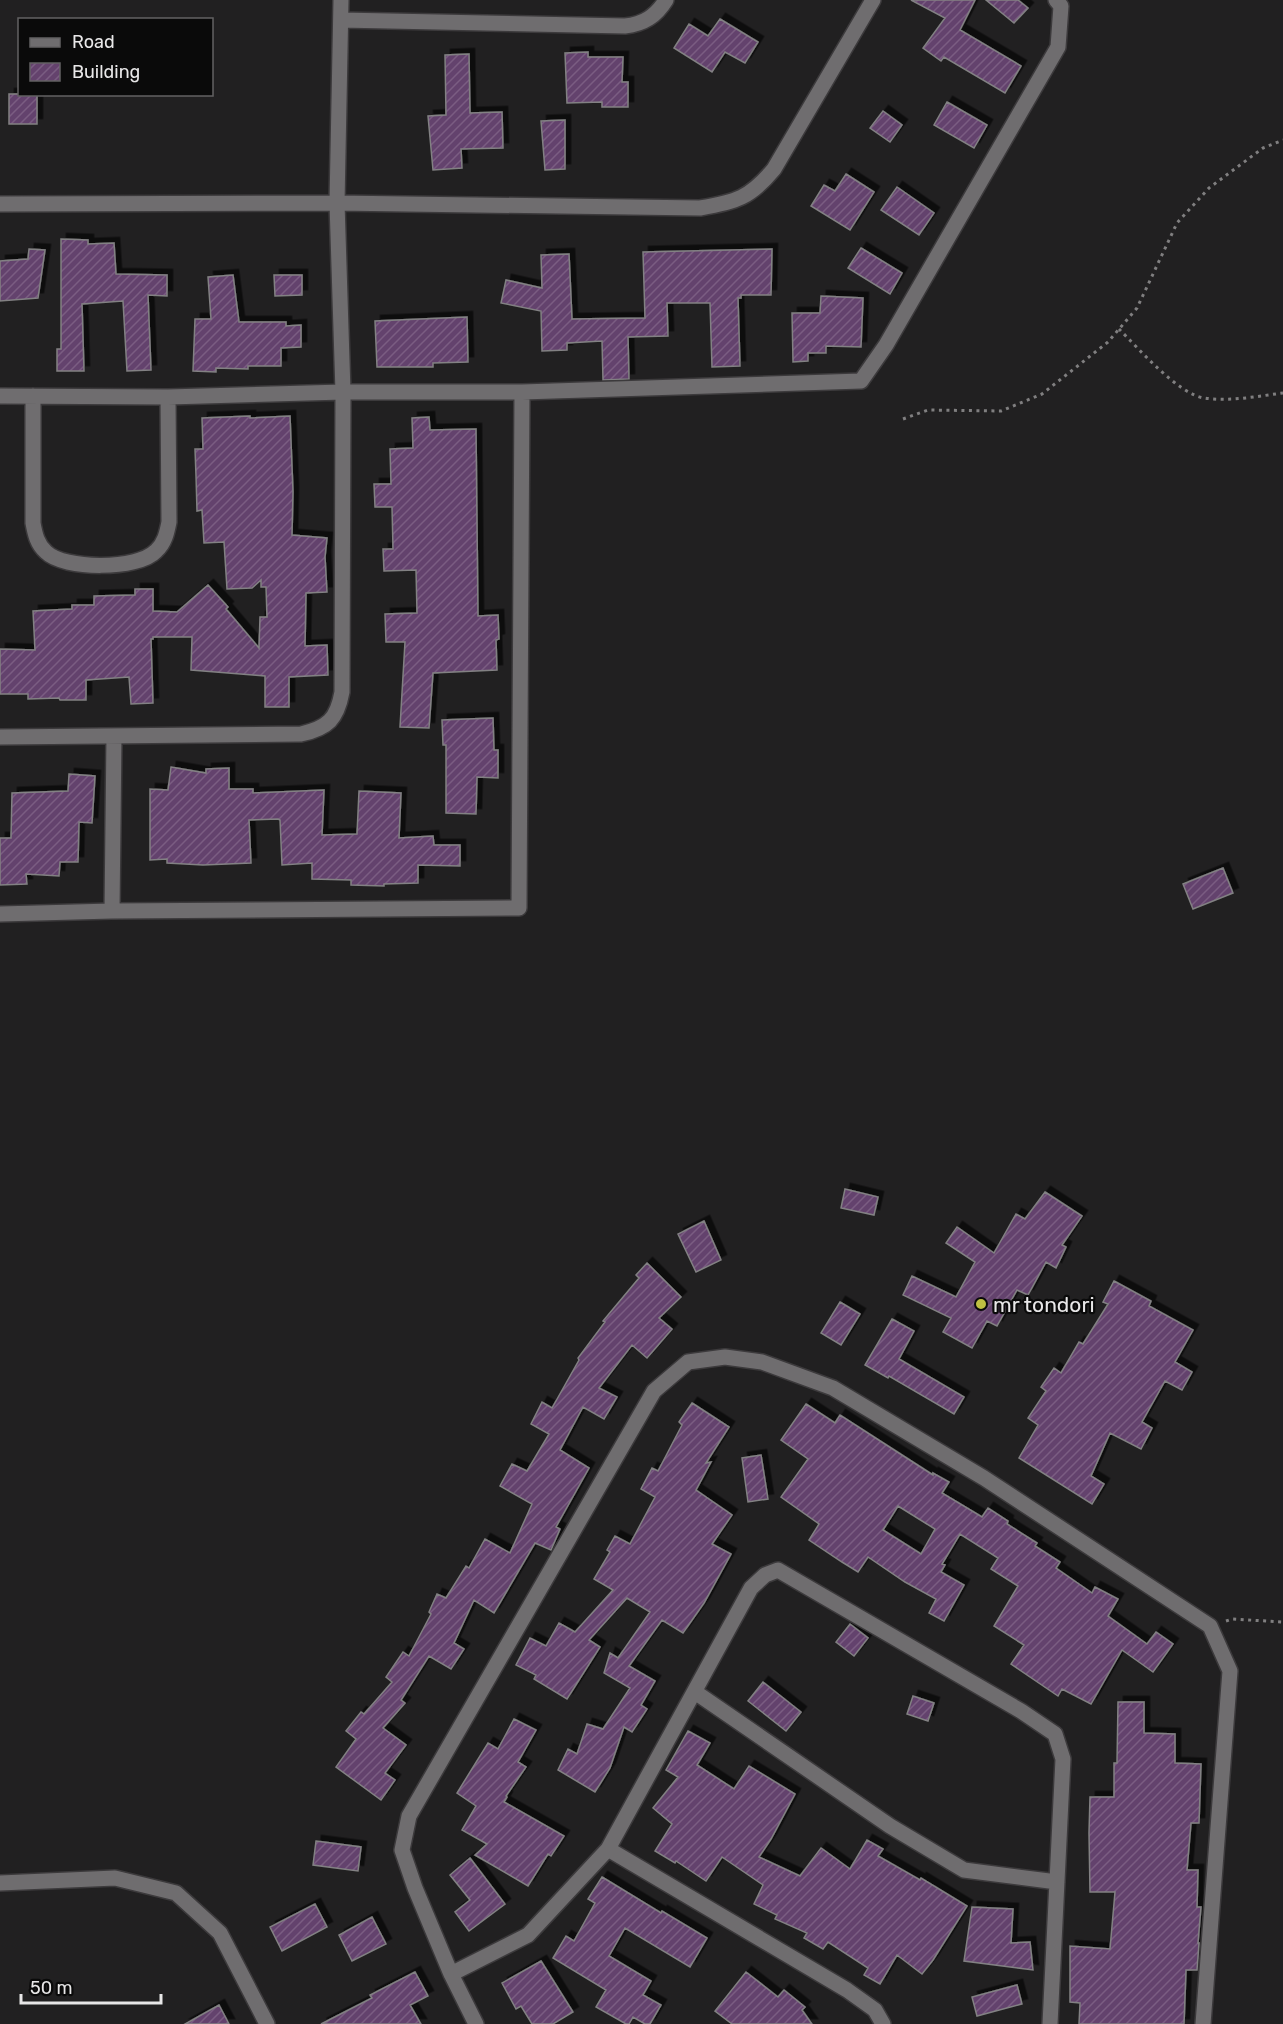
<svg xmlns="http://www.w3.org/2000/svg" width="1283" height="2024" font-family="Rubik,sans-serif">
	<defs>
		<pattern id="building-hatch" width="6" height="6" patternUnits="userSpaceOnUse" patternTransform="scale(1.5)"><rect width="6" height="6" fill="#64426d"/><path d="M-1 1l2-2M0 6l6-6M5 7l2-2" fill="none" stroke="#7a5d82"/></pattern>
		<filter id="shadow"><feDropShadow dx="5.5" dy="-5.5" stdDeviation="0" flood-color="#0009"/></filter>
	</defs>
	<rect width="100%" height="100%" fill="#212021"/>
	<path fill="url(#building-hatch)" stroke="#828183" stroke-width="1.5" fill-rule="evenodd" filter="url(#shadow)" d="M911,0H975L960,30L1021,66L1005,93L944,57L941,61L923,48L945,18Z
		M986,0H1018L1028,8L1014,23Z
		M720,19L758,42L745,63L725,52L712,72L674,48L689,24L708,36Z
		M588,52V57H623L622,82H628V107H602V102L567,103L565,53Z
		M469,54L470,113L502,112L503,148L461,149L462,168L433,170L428,116L446,115L445,55Z
		M9,94H37V124H9Z
		M947,102L987,125L974,148L934,125Z
		M883,111L902,125L890,142L870,128Z
		M565,120V169L545,170L541,121Z
		M846,174L874,192L850,230L811,206L824,185L835,191Z
		M897,187L934,213L919,235L881,210Z
		M61,239L88,240V244L114,243L116,274L167,275V296L148,295L151,370L127,371L123,301L82,304L84,371H57V349H61Z
		M861,248L902,273L890,294L848,268Z
		M29,249L45,250L38,298L0,301V261L28,259Z
		M772,249L771,295H741V298H738L740,366L712,367L710,303H667L668,336L628,337L629,379L603,380L602,341L567,343V350L542,351L541,311L501,303L506,280L542,288L541,255L569,254L572,319L645,318L643,252Z
		M233,275L239,322H286V326L301,325V347L281,348V366H248V369L216,368V372L193,371L195,319H211L208,277Z
		M274,275H302V295L275,296Z
		M821,296L863,298L861,347L826,346V353H808V361L793,362L792,313H820Z
		M467,317L468,362L433,363V367H377L375,321Z
		M250,416V418L290,416L293,492L292,535L327,538L325,557L327,592L306,593L305,646L327,645L328,675L289,677V707H265V676L191,670L192,637H153V639H151L153,703L131,704L129,677L86,680V700H60L59,698L28,699V694H0V649L35,650L33,611L72,609V605H94V596L135,595V589H153V611L177,612L208,585L228,607L226,609L259,648L260,617H267L266,587H261V580L252,588L227,589L224,542L204,543L202,510L197,511L196,476L195,449H203L202,418Z
		M429,417L430,430L476,429L478,616L498,615L499,639L496,640L497,670L433,673L429,728L400,727L405,642H386L385,614L417,613L416,570L384,571L383,549H393L392,507H375L374,484H391L390,449L413,448L412,418Z
		M493,718L494,750H498V778L477,777L476,814L446,813V745H443L442,720Z
		M171,767L206,773V769L229,768V789H253V793L324,790L322,835L357,834L359,791L401,793L399,838L433,836L434,845H460V866L418,865V883L384,884V886L351,885V880L312,879V863L282,865L280,820L278,819L249,820L251,863L203,865L167,863V859L150,860V789L168,790Z
		M69,774L95,776L92,823L79,822L78,862H60L59,876L26,874L27,884L0,885V838H11L12,793L68,791Z
		M1223,868L1233,893L1193,909L1183,884Z
		M845,1189L878,1197L874,1215L841,1208Z
		M1045,1192L1082,1216L1062,1245L1066,1247L1056,1268L1046,1262L1028,1295L1017,1290L997,1326L987,1321L972,1348L943,1332L951,1318L903,1295L912,1276L956,1297L975,1262L946,1243L957,1227L994,1253L1016,1214L1025,1219Z
		M704,1221L721,1260L696,1272L678,1234Z
		M647,1263L681,1297L659,1318L672,1329L647,1358L632,1345L599,1388L617,1397L604,1419L583,1407L560,1450L589,1468L556,1527L560,1529L551,1550L535,1543L494,1613L474,1600L454,1643L464,1649L451,1669L429,1656L401,1700L405,1703L383,1728L406,1745L385,1773L395,1780L381,1800L336,1767L356,1739L346,1731L361,1712L364,1714L392,1682L386,1677L403,1652L409,1656L431,1614L429,1612L437,1594L446,1598L466,1566L469,1568L485,1539L510,1553L532,1504L500,1486L512,1464L527,1471L549,1434L531,1424L542,1402L552,1408L579,1360L578,1358L605,1322L603,1321L639,1278L636,1275Z
		M1114,1281L1151,1301L1149,1306L1193,1330L1175,1362L1192,1372L1182,1390L1165,1381L1142,1422L1152,1428L1141,1449L1110,1433L1091,1476L1104,1484L1092,1504L1019,1458L1038,1425L1028,1418L1046,1391L1041,1387L1054,1368L1061,1373L1079,1342L1083,1344L1108,1304L1103,1302Z
		M840,1302L860,1314L841,1345L821,1333Z
		M892,1319L914,1331L899,1359L964,1397L954,1414L889,1376L888,1378L865,1365Z
		M692,1403L729,1427L706,1463L711,1462L696,1490L732,1515L712,1544L731,1554L704,1603L683,1633L662,1620L629,1666L655,1681L641,1705L647,1709L632,1732L624,1727L610,1768L595,1792L558,1770L568,1749L577,1754L587,1724L603,1729L630,1688L604,1673L610,1653L618,1658L650,1612L627,1598L589,1640L600,1647L567,1699L534,1679L536,1675L516,1665L530,1638L546,1646L559,1623L575,1632L613,1590L594,1579L610,1552L607,1550L615,1536L630,1544L655,1497L641,1489L652,1468L658,1471L682,1425L679,1422Z
		M806,1404L835,1423L840,1415L933,1475V1473L949,1482L942,1493L982,1517L988,1508L1008,1521L1007,1524L1037,1543L1035,1546L1060,1562L1056,1568L1092,1593L1095,1587L1118,1599L1108,1616L1147,1644L1156,1632L1173,1644L1153,1672L1122,1650L1091,1704L1062,1689L1058,1696L1011,1664L1024,1645L994,1626L1018,1586L991,1569L998,1558L960,1534L942,1564L945,1565L941,1572L964,1585L944,1621L929,1613L936,1599L905,1582L868,1557L858,1572L842,1562L809,1540L819,1524L781,1497L808,1459L781,1440ZM898,1506L935,1529L921,1554L883,1530Z
		M761,1455L768,1499L748,1502L742,1458Z
		M850,1624L868,1638L854,1656L836,1642Z
		M763,1682L801,1712L786,1731L748,1701Z
		M913,1696L934,1703L928,1721L907,1714Z
		M1118,1702H1144V1733L1175,1734V1763L1201,1764L1199,1823H1191L1187,1870H1198L1197,1907H1201L1198,1943H1199L1197,1970H1186L1184,2024H1079L1080,2003L1070,2002V1946L1110,1949L1115,1892H1090L1089,1833L1090,1797H1114V1763H1117Z
		M514,1719L536,1730L518,1762L526,1767L506,1796L507,1797L504,1802L564,1836L551,1856L548,1854L528,1886L475,1855L487,1844L462,1830L476,1806L457,1793L488,1743L498,1749Z
		M688,1731L710,1743L697,1765L734,1789L749,1766L795,1794L771,1839L759,1857L800,1876L821,1848L850,1869L867,1840L883,1849L878,1856L920,1880L921,1878L967,1906L933,1960L922,1974L897,1955L880,1984L864,1975L868,1968L828,1942L823,1949L804,1938L807,1933L775,1919L777,1915L754,1904L763,1885L722,1857L706,1881L676,1861L675,1863L655,1851L672,1824L653,1808L678,1777L666,1770Z
		M316,1841L361,1847L358,1871L313,1865Z
		M470,1858L505,1904L469,1931L455,1912L470,1900L450,1875Z
		M602,1877L661,1913L662,1911L707,1938L690,1967L625,1928L609,1956L651,1981L643,1995L661,2005L650,2024H645L633,2017L629,2024H626L596,2007L606,1990L553,1958L566,1936L574,1941L595,1903L588,1899Z
		M315,1904L327,1927L282,1951L270,1927Z
		M972,1907L1013,1909L1011,1943L1030,1942L1033,1970L964,1961Z
		M372,1917L386,1944L352,1961L339,1935Z
		M541,1961L573,2012L553,2024H532L521,2006L516,2009L502,1983Z
		M415,1972L428,1996L410,2005L421,2024H321L372,1998L370,1995Z
		M746,1972L778,1997L784,1990L805,2007L802,2010L812,2024H732L715,2011Z
		M1017,1985L1022,2004L977,2016L972,1997Z
		M219,2005L229,2024H185Z"/>
	<g fill="none" stroke-linecap="round" stroke-linejoin="round">
		<g stroke="#3c3a3c" stroke-width="18">
			<path id="street" d="M341,20L625,26C644,24 656,16 666,0
				M0,204L337,203L700,208C736,202 750,198 774,169L873,0
				M522,392L861,381L886,345L1058,47L1061,6L1056,0
				M0,396L168,397L343,392H522L519,908L112,911L0,914
				M33,396V523C35,534 37,544 46,552C64,570 138,570 156,551C165,543 167,532 169,522L168,397
				M0,737L301,734C328,728 337,719 342,692L343,392L337,203L341,0
				M112,911L114,736
				M695,1692L890,1826L964,1870L1057,1882
				M608,1849L847,1990L875,2010L883,2024
				M0,1883L115,1878L176,1893L220,1933L267,2024
				M451,1974L528,1935L608,1849L751,1588L765,1575L778,1570L1021,1711L1055,1734L1063,1759L1050,2024
				M476,2024L451,1974L415,1888L402,1850L409,1816L654,1391L688,1362L725,1357L762,1362L833,1388L984,1478L1210,1626L1230,1671L1203,2024"/>
		</g>
		<path stroke="#807f80" stroke-width="3" stroke-dasharray="3 4.5" stroke-linecap="butt" d="M1119,329C1139,349 1178,394 1204,398C1230,402 1258,396 1283,393
			M903,419L928,410L1001,411L1042,394L1108,342L1137,308L1177,223L1209,188L1263,148L1283,140
			M1226,1621L1232,1619L1283,1622"/>
		<use href="#street" stroke="#6f6d6f" stroke-width="15"/>
	</g>
	<circle fill="#bebf42" stroke="#0a0a0a" stroke-width="2" cx="981" cy="1304" r="6"/>
	<g text-anchor="middle" dominant-baseline="central" stroke-width="4.5" stroke-linejoin="round" paint-order="stroke">
		<g font-size="21" fill="#e8e7e8" stroke="#0a0a0a" text-anchor="start">
			<text x="993" y="1304">mr tondori</text>
		</g>
	</g>
	<rect x="18" y="18" width="195" height="78" fill="#0a0a0a" stroke="#636263" stroke-width="1.5"/>
	<rect x="30" y="38" width="30" height="9" fill="#6f6d6f" stroke="#636263" stroke-width="1.5"/>
	<text x="72" y="48" font-size="18" fill="#e8e7e8">Road</text>
	<rect x="30" y="63" width="30" height="18" fill="url(#building-hatch)" stroke="#636263" stroke-width="1.5"/>
	<text x="72" y="78" font-size="18" fill="#e8e7e8">Building</text>
	<path d="M21 1994v9h140v-9" fill="none" stroke="#e8e7e8" stroke-width="3"/>
	<text x="30" y="1994" font-size="18" fill="#e8e7e8" stroke="#0a0a0a" stroke-width="4.5" paint-order="stroke">50 m</text>
</svg>
